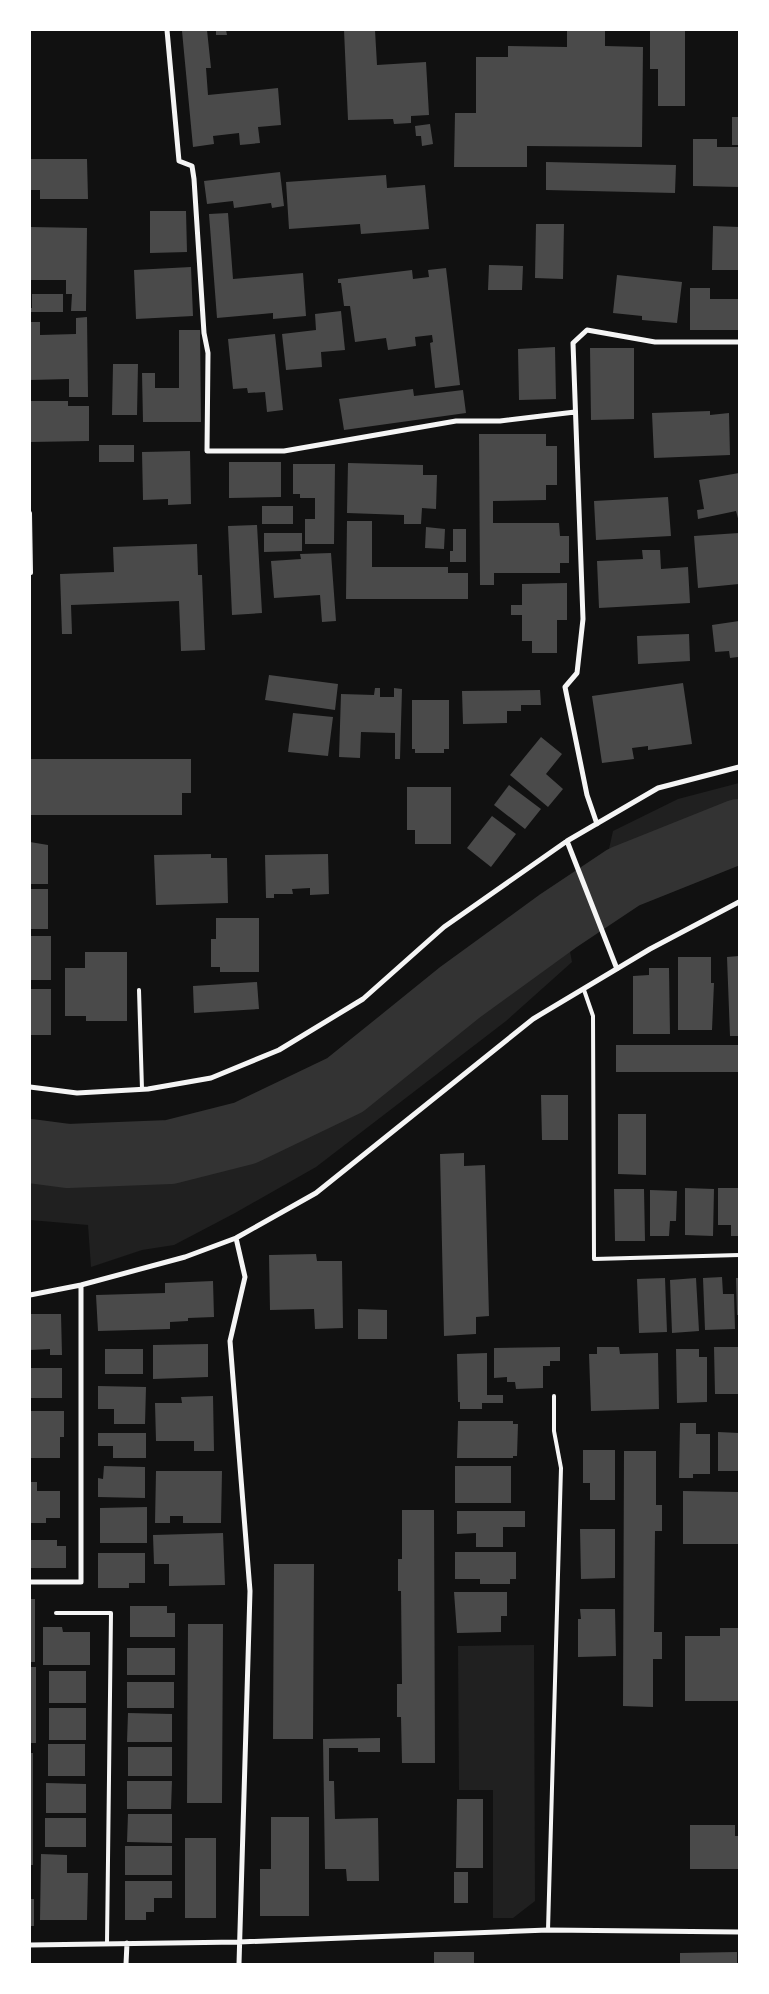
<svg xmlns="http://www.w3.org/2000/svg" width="769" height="1994" font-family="Arial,sans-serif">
	<rect width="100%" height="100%" fill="#111"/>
	<path fill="#202020" d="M739,783V816L616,868L609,849L613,831L678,799Z
		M567,936L572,962L506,1021L316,1167L235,1213L174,1245L142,1250L91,1267L88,1225L30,1220V1164L202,1166L234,1153L315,1116L411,1057L486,985Z
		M534,1645L535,1901L513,1918H493V1790H459L458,1646Z"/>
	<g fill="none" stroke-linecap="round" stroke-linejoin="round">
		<path stroke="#333" stroke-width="64" d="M30,1151L68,1156L170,1152L245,1133L345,1085L459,993L558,921L624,877L739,831"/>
	</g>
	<path fill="#4a4a4a" d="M207,30L211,68H206L208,95L278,88L281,125L258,127L260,143L240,145L239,133L213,136L214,144L193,147L182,31Z
		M216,30H226L227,35H216Z
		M344,30H375L377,65L426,62L429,115L411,116V123L394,124L393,119L348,120Z
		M567,30H605V46L643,47L642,147L527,146V167H454L455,113H476V57H508V46L567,47Z
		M650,30H685V106H658V69H650Z
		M732,117H739V145H732Z
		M430,124L433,144L422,146L421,136H416L415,126Z
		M693,139H717V147H739V187L693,186Z
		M30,159H87L88,199H40V190H30Z
		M546,162L676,165L675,193L546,190Z
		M280,172L284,206L272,208L271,203L234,208L233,201L207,204L204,181Z
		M386,175L387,188L425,185L429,229L361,234L360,224L289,229L286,182Z
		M150,211H186L187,252L150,253Z
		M228,213L233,279L303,273L306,316L273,319V313L217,318L209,214Z
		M536,224H564L563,279L535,278Z
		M713,226L739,227V270H712Z
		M30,227L87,228L86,311H71L72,294H66V280H30Z
		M489,265L523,266L522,290H488Z
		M191,267L193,316L136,319L134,270Z
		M446,268L460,385L435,388L430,343L433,342L432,335L415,337L416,346L388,350L386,338L355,342L350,306H344L341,283H338V279L412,270L413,279L429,277L428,270Z
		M617,275L682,282L677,323L642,320V316L613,313Z
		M690,288H710V299H739V330H690Z
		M32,294H63V312H30V308H32Z
		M341,311L345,350L321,352L322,367L286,370L282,334L316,330L315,314Z
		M87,317L88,397H69V379L30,380V322H40V335L76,334V318Z
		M179,330H200L201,422H143L142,373H155V388H179Z
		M275,334L283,410L267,412L265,392L248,393L247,388L233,389L228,339Z
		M555,347L556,399L519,400L518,349Z
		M590,348H634V419L591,420Z
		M113,364H138L137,415H112Z
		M413,389L414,396L463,390L466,413L344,430L339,399Z
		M30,401H68V406H89V441L30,442Z
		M710,411V415L729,413L730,455L654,458L652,413Z
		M479,434H546V446H557V485H546V500L493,501V523H559L560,536H569V563H560V573H494V585H480Z
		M99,445H134V462H99Z
		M190,451L191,504L168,505V499L143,500L142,452Z
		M229,462H281V497L229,498Z
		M348,463L423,465V475H437L436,509L422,508L421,524H404V515L347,513Z
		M293,464H335L334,544H305V519H315V498H300V494H293Z
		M739,473V522L736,511L698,519L697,510L704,509L699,480Z
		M668,497L671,536L596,540L594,501Z
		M262,506H293V524H262Z
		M347,521H372V567H448V573H468V599H346Z
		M257,525L262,613L232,615L228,526Z
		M426,527L445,529L444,549L425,548Z
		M453,529H466V562H450V551H453Z
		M264,533H302V551L264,552Z
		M739,533V584L698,588L694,536Z
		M197,544L198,575H202L205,650L181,651L179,601L71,605L72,634H62L60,574L114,572L113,547Z
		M642,550H660L661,569L688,567L690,603L599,608L597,561L643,559Z
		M331,553L336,621L322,622L320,595L274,598L271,561L301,559L300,554Z
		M567,583V620H557V653H532V641H522V615H511V605H522V584Z
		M739,621L738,657L730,658L729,651L715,652L712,625Z
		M689,634L690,661L638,664L637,636Z
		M269,675L338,684L335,710L265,700Z
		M683,683L692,744L648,750V746L632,748L634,759L602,763L592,696Z
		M375,688H380V697H394V688L402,689L400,759H395V733L361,732L360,758L339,757L341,694L374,695Z
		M540,690L541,705H521V711H507V723L463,724L462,691Z
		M412,700H449V749H444V753H415V749H412Z
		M293,713L333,717L328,756L288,752Z
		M541,737L562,754L546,774L563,789L548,807L510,775Z
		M30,759H191V793H182V815H30Z
		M509,785L541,809L525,829L494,805Z
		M407,787H451V844H415V830H407Z
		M492,816L516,834L491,867L467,848Z
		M30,842L48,845V884H30Z
		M211,854V858H227L228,903L156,905L154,855Z
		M328,854L329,894L310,895V888L292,889L293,894H274V898H266L265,855Z
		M30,889H48V929H30Z
		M216,918H259V972H220V967H211V939H216Z
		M30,936H51V980H31Z
		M85,952H127V1021H86V1016H65V968H85Z
		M739,956V1036H730L727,957Z
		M678,957H711V983H714L712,1030H678Z
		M649,968H669L670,1034H633V976L649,975Z
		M257,982L259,1009L194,1013L193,986Z
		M30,989H51V1035H30Z
		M616,1045H739V1072H616Z
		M541,1095H568V1140H542Z
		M618,1114H646V1175L618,1174Z
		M464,1153V1166L485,1165L489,1316L476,1317V1334L444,1336L440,1154Z
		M685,1188L714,1189L713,1236L685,1235Z
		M718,1188H739V1236H731V1225H718Z
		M614,1189H644L645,1241H615Z
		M650,1190L677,1191L676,1221H670L669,1236H650Z
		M316,1254L317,1261H342L343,1328L315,1329L314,1309L270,1310L269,1255Z
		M722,1277L723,1294H734L735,1329L705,1330L703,1278Z
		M665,1278L667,1332L639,1333L637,1279Z
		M696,1278L699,1331L672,1333L670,1280Z
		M736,1278H739V1315H737Z
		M213,1281L214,1317L188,1318V1321L170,1322V1329L98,1331L96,1295L165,1293V1283Z
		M358,1309L387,1310V1339H358Z
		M30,1314H61L62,1355H50V1349L30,1350Z
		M208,1344V1377L153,1379V1345Z
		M560,1347V1361H550V1366H543V1388L516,1389L515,1382H507V1377L494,1378V1348Z
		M597,1347H619L620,1354L658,1353L659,1409L591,1411L589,1354H597Z
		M714,1347H739V1394H715Z
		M105,1349H143V1374H105Z
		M676,1349H699V1357H707V1402L677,1403Z
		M487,1353V1395H503V1403H482V1409H460V1402H458L457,1354Z
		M30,1368H62V1398H30Z
		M98,1386L146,1387L145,1424H114V1409H98Z
		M213,1396L214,1451H194V1441H156L155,1403H182L181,1397Z
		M30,1411H64V1437H60V1458H30Z
		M458,1421H513V1424H518L517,1456H513V1458H457Z
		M680,1423H696V1434H710V1474H693V1478H679Z
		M718,1432L739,1433V1471H718Z
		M98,1433H146V1458H113V1446H98Z
		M583,1450H615V1500H590V1483H583Z
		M624,1451H656V1505H662V1531H655L654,1632H662V1659H653V1707L623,1706Z
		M104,1466L145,1467V1498L98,1497V1478L103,1479Z
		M455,1466H511V1503H455Z
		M156,1471H222L221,1523H183V1516H170V1523H155Z
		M30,1482H37V1491H60V1518H46V1523H30Z
		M683,1491L739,1492V1544H683Z
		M147,1507V1543H100V1508Z
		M402,1510H434L435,1763H402L401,1717H397V1684H402L401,1591H398V1559H402Z
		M457,1511H525V1527H503V1547H476V1533L457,1534Z
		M580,1529H615V1578L581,1579Z
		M223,1533L225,1585L169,1586V1564H154L153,1535Z
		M30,1540H57V1546H66V1568H30Z
		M455,1552H516V1579H510V1584H480V1579H455Z
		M98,1553H145V1583H129V1588H98Z
		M274,1564H314L313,1739H273Z
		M454,1592H507V1616H501V1632L457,1633Z
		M30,1599H35V1662H30Z
		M130,1606H167V1613H175V1637H130Z
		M580,1609H615L616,1656L578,1657V1619H581Z
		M188,1624H223L222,1803H187Z
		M43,1627H62L63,1632H90V1665H43Z
		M720,1628H739V1701H685V1636H720Z
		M127,1648H175V1675H127Z
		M30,1667H36V1743H30Z
		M49,1671H86V1703H49Z
		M127,1682H174V1708H127Z
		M49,1708H86V1740H49Z
		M128,1713L172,1714V1742H127Z
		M380,1738V1752H358V1748H329V1781H334L335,1819L378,1818L379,1881H347L346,1869H325L323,1739Z
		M48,1744H85V1776H48Z
		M128,1747H172V1776H128Z
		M30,1753H33V1865H30Z
		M127,1781H172L171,1809H127Z
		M46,1783L86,1784V1813H46Z
		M457,1799H483V1868H456Z
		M128,1814H172V1843L127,1842Z
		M271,1817H309V1916H260V1869H271Z
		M45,1818H86V1847H45Z
		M690,1825H735V1836H739V1869H690Z
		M185,1838H216V1918H185Z
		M125,1846H172V1875H125Z
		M41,1854L67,1855V1873H88L87,1920H40Z
		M454,1872H468V1903H454Z
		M125,1881H172V1898H154V1912H146V1920H125Z
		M30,1899H34V1926H30Z
		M434,1952H474V1964H434Z
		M737,1952V1964H680V1953Z"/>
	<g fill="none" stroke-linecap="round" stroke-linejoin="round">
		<path stroke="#f5f5f5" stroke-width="4" d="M30,513L31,573
			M139,990L142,1089
			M584,990L593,1016L594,1259L739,1255
			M56,1613H111L107,1943
			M548,1930L561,1468L554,1431V1396"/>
		<path stroke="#f5f5f5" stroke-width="5" d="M167,30L179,161L192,166L194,179L204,333L208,353L207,451H284L456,421H500L575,412
			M597,824L587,795L565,687L577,673L583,619L573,343L587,330L655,342H739
			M567,841L617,969
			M30,1087L77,1093L148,1089L211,1078L279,1050L363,999L444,927L567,841L658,788L739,767
			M236,1238L245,1277L230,1341L250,1591L239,1964
			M30,1295L81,1285L185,1257L236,1238L316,1193L533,1019L650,949L739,902
			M30,1582H81V1285
			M30,1945L239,1942L548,1930L739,1932
			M126,1964L127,1943"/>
	</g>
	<rect width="769" height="1994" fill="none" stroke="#ffffff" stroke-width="62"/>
</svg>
